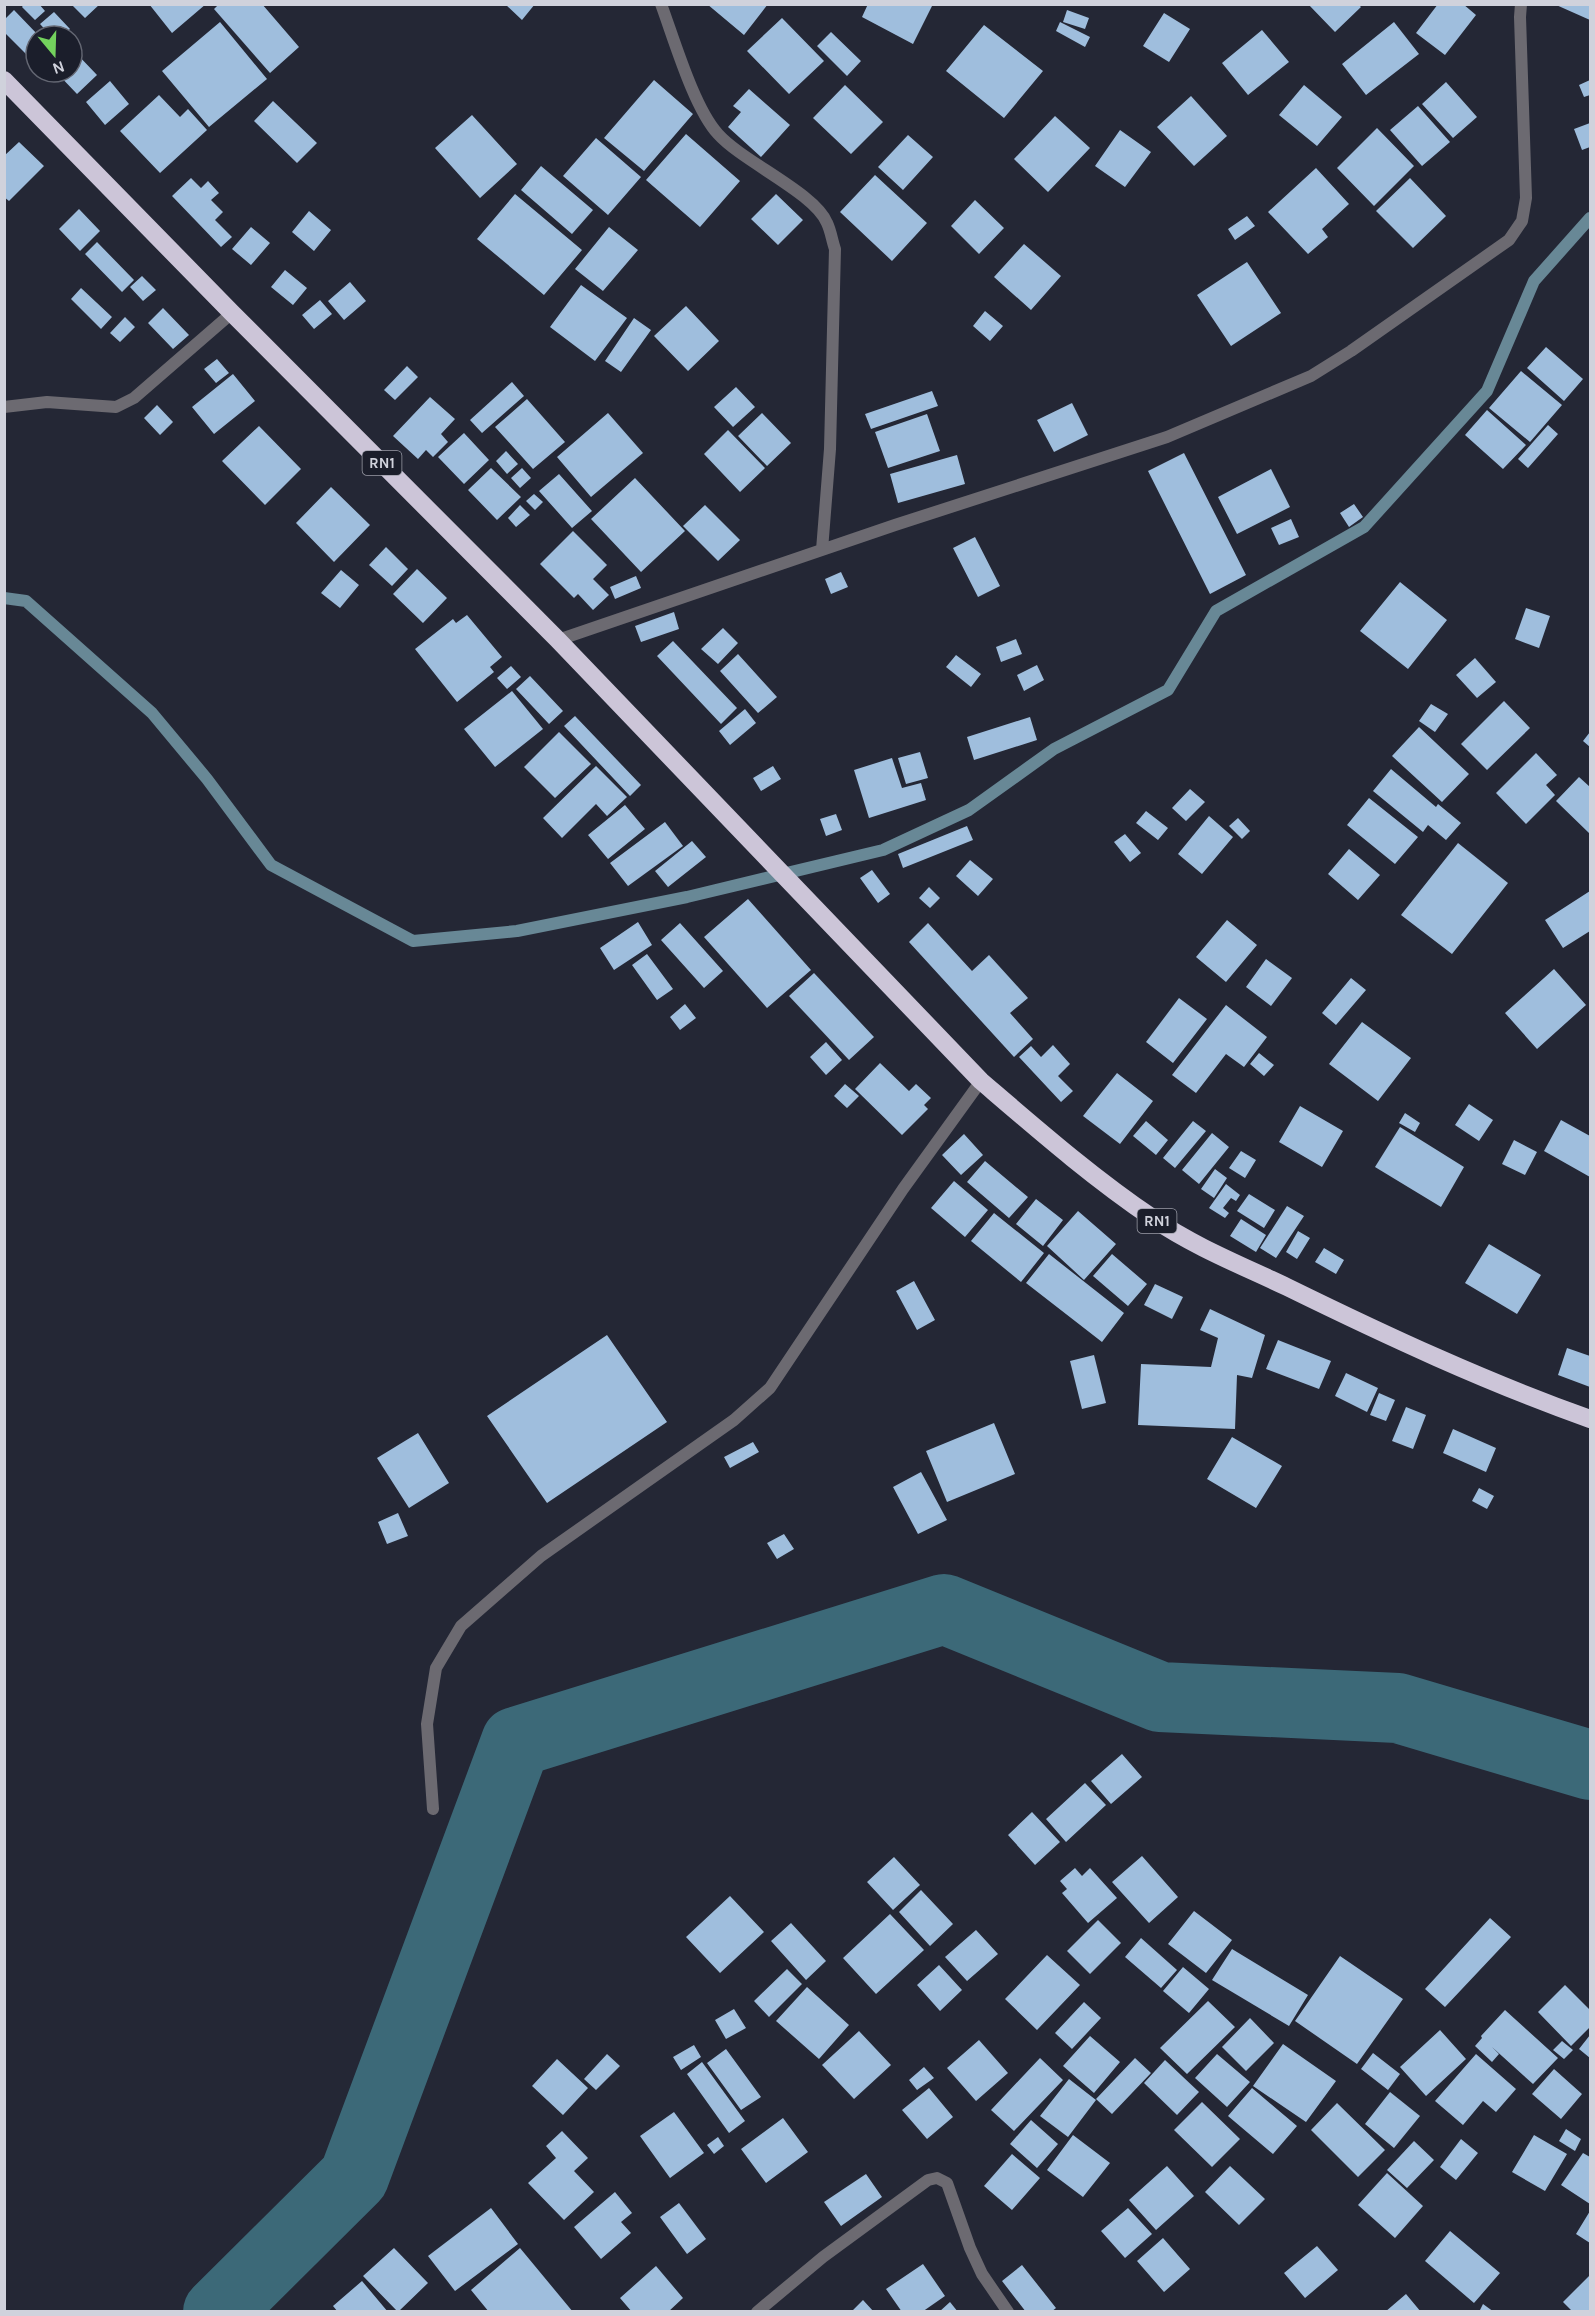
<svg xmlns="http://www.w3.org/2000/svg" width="1595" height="2316" font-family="Karla,sans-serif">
	<rect width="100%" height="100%" fill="#242735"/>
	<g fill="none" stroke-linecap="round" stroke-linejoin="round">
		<path stroke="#688896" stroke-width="12" d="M4,598L26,601L152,713L207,779L271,865L413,941L517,931L687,897L883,850L969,810L1054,749L1168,690L1216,611L1364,527L1487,391L1534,281L1590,218"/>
		<path stroke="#3c6978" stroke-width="70" d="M218,2312L354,2177L516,1742L944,1609L1160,1697L1398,1708L1590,1765"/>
	</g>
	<path fill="#9fbedd" d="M24,4H39L45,11L35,20L22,7Z
		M71,4H100L85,18Z
		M149,4H206L172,33Z
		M219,4H262L299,47L270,73L214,9Z
		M505,4H535L522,20Z
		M707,4H768L744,35Z
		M868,4H933L913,44L862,17Z
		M1308,4H1358L1361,7L1335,32Z
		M1438,4H1463L1476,15L1445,55L1416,33Z
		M1554,4H1590V20Z
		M14,10L39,36H36V60L34,62L4,32V20Z
		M1067,10L1089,18L1085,29L1063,22Z
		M54,12L70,29L62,36H51L40,24Z
		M1164,13L1190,29L1169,62L1143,46Z
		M782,18L824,61L789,94L747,51Z
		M220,22L267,79L209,127L162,71Z
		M1060,22L1090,37L1085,47L1056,31Z
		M1394,22L1419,54L1366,95L1342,64Z
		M984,25L1043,71L1004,118L946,71Z
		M1262,30L1289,62L1248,95L1222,63Z
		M831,32L861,61L847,76L817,46Z
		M75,52L97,75L77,94L56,72H72V54Z
		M654,80L693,114L644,171L604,138Z
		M1590,80V95L1584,97L1579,85Z
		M110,81L129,104L105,125L86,102Z
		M1446,82L1477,117L1453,138L1422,104Z
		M845,85L883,122L851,154L813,118Z
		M1304,85L1342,117L1317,146L1279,115Z
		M749,89L790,125L761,157L728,127L741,112L733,106Z
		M159,95L180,117L188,109L207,130L160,173L120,131Z
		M1191,96L1227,136L1194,166L1157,127Z
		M273,101L317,143L297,163L254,121Z
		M1418,106L1450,142L1422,166L1390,130Z
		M472,115L517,164L480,198L435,148Z
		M1055,116L1090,148L1048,192L1014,159Z
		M1590,123V147L1582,150L1574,129Z
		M1377,128L1414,166L1374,206L1337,168Z
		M1120,130L1151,152L1125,187L1095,166Z
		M686,134L740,181L700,227L646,180Z
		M908,135L933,157L903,190L878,167Z
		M596,138L641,177L608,215L563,176Z
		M19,142L44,166L9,201L4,197V156Z
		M541,166L593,210L572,234L521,190Z
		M1316,168L1349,204L1322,229L1328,237L1308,254L1268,212Z
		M875,175L927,223L892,261L840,212Z
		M191,178L201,188L208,181L219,193L211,200L223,212L215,220L232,237L221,247L172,196Z
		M1410,178L1446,216L1413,248L1376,211Z
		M515,194L582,250L544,295L477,239Z
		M776,194L803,220L778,245L751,219Z
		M975,200L1004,228L979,254L951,226Z
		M79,209L100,231L80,251L59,229Z
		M309,211L331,230L314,251L292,232Z
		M1247,216L1255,226L1235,240L1228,229Z
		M251,227L270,243L251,265L232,249Z
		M609,227L638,250L603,291L575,269Z
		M97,242L134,280L122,292L85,254Z
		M1024,244L1061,276L1031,310L994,277Z
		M1247,262L1281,313L1231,346L1197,295Z
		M285,270L307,288L293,305L271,287Z
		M142,276L156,290L143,301L130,287Z
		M350,282L366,301L344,320L328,301Z
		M581,285L627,318L595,361L550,327Z
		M81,288L112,317L101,329L71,299Z
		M320,300L332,314L314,329L302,315Z
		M686,306L719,341L688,371L654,336Z
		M163,308L189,335L173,349L148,323Z
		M985,311L1003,326L990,341L973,326Z
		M125,317L135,327L120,342L110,333Z
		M634,318L651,330L621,372L605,361Z
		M1546,347L1583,379L1564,401L1527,368Z
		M217,359L229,373L216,383L204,369Z
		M407,366L418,377L395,400L384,390Z
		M1521,371L1562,405L1530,442L1489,408Z
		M233,374L255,401L214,434L192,407Z
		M512,382L524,396L482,433L470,420Z
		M736,387L755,407L733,427L714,407Z
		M932,391L938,406L871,429L865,414Z
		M430,397L455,419L441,434L448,442L433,457L426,450L418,459L393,436Z
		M527,399L565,442L533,469L495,427Z
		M1072,403L1088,435L1054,452L1037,420Z
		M157,405L173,422L160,435L144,418Z
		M1487,410L1526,445L1503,469L1465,435Z
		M608,413L643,453L591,497L557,457Z
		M762,413L791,443L767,466L738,436Z
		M927,414L940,451L888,468L875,432Z
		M1548,425L1558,434L1528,468L1518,459Z
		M259,426L301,469L265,505L222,461Z
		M728,430L765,468L740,492L704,454Z
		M464,433L489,460L464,484L438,457Z
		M506,451L518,464L507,474L496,461Z
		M1184,453L1246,575L1210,594L1148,471Z
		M957,455L965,484L898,503L890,474Z
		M491,468L521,497L497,520L468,490Z
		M522,468L531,478L520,488L511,478Z
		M1271,469L1290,507L1237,534L1218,497Z
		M559,474L592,511L572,528L539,491Z
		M635,478L685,531L641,572L591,519Z
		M331,487L370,525L334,562L296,523Z
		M534,494L543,502L535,510L526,501Z
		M1354,504L1363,517L1349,527L1340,513Z
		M520,505L530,515L516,527L508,518Z
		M705,505L740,540L718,561L683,526Z
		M1291,519L1299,537L1279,545L1271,528Z
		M573,531L607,565L593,579L609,595L593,610L578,594L574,598L540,564Z
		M975,537L1000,586L978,597L953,548Z
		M386,547L408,569L392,586L369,565Z
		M417,569L447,598L423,623L393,594Z
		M341,570L359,585L340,608L321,593Z
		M841,572L848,587L831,594L825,579Z
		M636,576L641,588L615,599L610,587Z
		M1400,582L1447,620L1408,669L1360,631Z
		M1526,608L1550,616L1539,648L1515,639Z
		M674,612L679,629L641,642L635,626Z
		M467,615L502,657L490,667L494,672L457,702L415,649L453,619L456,623Z
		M723,628L738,643L718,664L701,649Z
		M1016,639L1022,654L1001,662L996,647Z
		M673,641L737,708L721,724L657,656Z
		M738,654L777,697L758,713L720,671Z
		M956,655L981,674L971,687L946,667Z
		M1475,658L1496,682L1477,698L1456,675Z
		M1037,665L1044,680L1024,691L1017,675Z
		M511,666L521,677L507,689L497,678Z
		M530,676L563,711L549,724L516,689Z
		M512,691L543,729L495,767L464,729Z
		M1504,701L1530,728L1487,770L1461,744Z
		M1431,704L1448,714L1435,732L1419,721Z
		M745,709L756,723L730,745L719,731Z
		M575,716L641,785L630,796L564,726Z
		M1030,717L1037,740L974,760L967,737Z
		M1419,727L1469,774L1442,802L1392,756Z
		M559,732L591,764L555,798L524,767Z
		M1590,732V747L1583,741Z
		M920,752L928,778L906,784L898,758Z
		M1536,753L1557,775L1546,785L1555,795L1526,824L1496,793Z
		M892,758L902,788L921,783L926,800L869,818L854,770Z
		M596,766L627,797L607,816L596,804L562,838L543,818Z
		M773,766L781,779L761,791L753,778Z
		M1391,769L1436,807L1438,804L1461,823L1446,840L1428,825L1423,832L1373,791Z
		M1579,777L1590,787V834L1556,801Z
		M1190,789L1205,802L1186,821L1172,808Z
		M1369,798L1418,837L1395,864L1347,825Z
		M625,805L645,829L608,859L588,835Z
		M1146,811L1168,828L1158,840L1136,823Z
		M836,814L842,830L826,836L820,819Z
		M1209,816L1233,837L1202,874L1178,854Z
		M1238,818L1250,831L1242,839L1229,826Z
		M665,822L683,846L628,886L610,863Z
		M967,826L973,840L903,868L898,854Z
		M1125,834L1141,853L1130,862L1114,842Z
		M692,841L706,857L668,887L655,871Z
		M1458,843L1508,883L1452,954L1401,915Z
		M1349,849L1380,875L1358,900L1328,874Z
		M970,860L993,879L978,896L956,876Z
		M872,870L890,894L878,903L860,878Z
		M929,887L940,898L930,908L919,898Z
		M1590,891V931L1563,948L1545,920Z
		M748,899L811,970L767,1008L704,937Z
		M1227,920L1257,945L1226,982L1196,957Z
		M638,922L652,945L614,970L600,948Z
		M680,923L723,971L704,988L661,940Z
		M928,923L972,971L989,955L1028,998L1010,1013L1033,1039L1014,1057L909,942Z
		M647,954L673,989L657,1000L632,965Z
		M1266,959L1292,978L1271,1006L1246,987Z
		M1554,969L1586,1005L1537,1049L1505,1013Z
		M814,973L874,1037L849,1060L789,996Z
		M1351,978L1366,990L1336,1025L1322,1013Z
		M1179,998L1207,1019L1173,1063L1146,1042Z
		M685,1004L696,1018L680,1030L670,1017Z
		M1226,1005L1267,1037L1244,1067L1226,1054L1196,1093L1172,1075Z
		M1362,1022L1411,1058L1378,1101L1329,1064Z
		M826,1042L842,1060L826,1075L810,1057Z
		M1053,1045L1070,1064L1058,1076L1073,1091L1061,1102L1019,1057L1031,1046L1041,1057Z
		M1259,1053L1274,1065L1264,1076L1250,1064Z
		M880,1063L909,1091L916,1084L931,1098L924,1105L928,1109L902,1135L855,1089Z
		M1117,1073L1153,1101L1120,1144L1083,1116Z
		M845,1084L859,1096L847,1108L834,1096Z
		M1469,1104L1493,1120L1479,1141L1455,1125Z
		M1300,1106L1343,1131L1322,1167L1279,1142Z
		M1405,1113L1420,1123L1415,1132L1399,1123Z
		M1561,1120L1590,1136V1177L1544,1151Z
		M1146,1121L1168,1140L1156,1155L1133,1136Z
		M1193,1121L1206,1131L1175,1168L1163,1158Z
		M1400,1127L1464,1167L1441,1207L1375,1167Z
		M1212,1133L1229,1147L1199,1184L1182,1170Z
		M964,1134L983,1155L961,1175L942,1155Z
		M1514,1140L1537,1152L1525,1175L1502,1164Z
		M1241,1151L1256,1160L1245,1178L1229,1168Z
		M985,1161L1028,1197L1009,1218L967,1182Z
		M1215,1169L1227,1178L1214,1198L1201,1189Z
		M954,1181L988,1210L965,1237L931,1208Z
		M1226,1184L1240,1195L1236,1201L1231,1198L1223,1208L1229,1213L1225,1218L1209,1208Z
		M1249,1194L1275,1210L1264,1228L1237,1211Z
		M1036,1199L1063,1220L1043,1246L1016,1224Z
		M1287,1206L1304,1216L1276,1258L1260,1248Z
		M1078,1211L1116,1244L1084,1280L1047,1246Z
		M994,1213L1044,1253L1021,1282L971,1241Z
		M1241,1219L1266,1235L1256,1252L1230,1236Z
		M1298,1231L1310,1238L1297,1259L1286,1252Z
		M1489,1244L1541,1275L1517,1314L1465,1283Z
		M1324,1248L1344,1260L1336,1274L1315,1262Z
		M1049,1254L1124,1313L1102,1342L1026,1283Z
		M1112,1254L1147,1284L1128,1306L1093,1276Z
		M914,1281L935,1320L917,1330L896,1291Z
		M1155,1284L1183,1297L1172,1319L1144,1305Z
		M1210,1309L1265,1335L1252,1378L1237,1375L1235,1429L1138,1425L1141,1364L1211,1367L1218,1338L1200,1330Z
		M607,1335L667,1422L547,1503L487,1416Z
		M1278,1340L1331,1361L1319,1389L1266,1369Z
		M1567,1348L1590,1356V1387L1558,1375Z
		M1094,1355L1106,1403L1082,1409L1070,1361Z
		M1346,1373L1378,1388L1367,1412L1335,1396Z
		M1379,1393L1395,1400L1386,1421L1370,1415Z
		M1406,1407L1426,1415L1413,1449L1392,1441Z
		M994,1423L1015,1474L947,1502L926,1451Z
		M1453,1429L1496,1448L1486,1472L1443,1453Z
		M418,1433L449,1483L409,1508L377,1458Z
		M1232,1437L1282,1466L1256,1508L1207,1479Z
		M753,1442L759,1452L730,1468L724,1457Z
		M921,1472L947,1520L918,1534L893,1487Z
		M1479,1488L1494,1496L1487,1509L1472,1501Z
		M398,1513L408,1536L387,1544L378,1522Z
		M784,1534L794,1549L777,1559L767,1543Z
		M1122,1754L1142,1777L1111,1804L1091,1781Z
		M1085,1783L1106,1805L1066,1842L1046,1819Z
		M1032,1812L1060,1842L1035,1865L1008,1835Z
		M1142,1856L1178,1897L1149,1923L1112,1882Z
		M894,1857L920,1885L893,1910L867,1882Z
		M1075,1868L1082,1876L1090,1868L1117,1898L1088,1923L1062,1893L1067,1889L1060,1881Z
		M921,1890L953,1924L930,1946L899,1912Z
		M730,1896L764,1932L720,1973L686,1937Z
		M1194,1911L1232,1940L1206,1973L1168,1944Z
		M890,1914L924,1950L876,1994L843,1958Z
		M1490,1918L1511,1937L1445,2007L1425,1989Z
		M1098,1920L1121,1943L1090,1974L1067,1951Z
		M791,1923L826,1961L806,1980L771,1941Z
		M976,1930L998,1954L967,1981L945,1957Z
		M1141,1938L1177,1970L1161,1988L1125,1957Z
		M1232,1949L1308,1995L1289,2026L1212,1980Z
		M1047,1955L1080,1985L1037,2030L1005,1999Z
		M1340,1956L1403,1999L1357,2064L1295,2021Z
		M939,1965L962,1990L940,2011L917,1985Z
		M1183,1967L1209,1989L1189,2013L1163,1991Z
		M787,1969L802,1984L769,2017L754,2001Z
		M1565,1985L1590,2010V2027L1571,2046L1538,2012Z
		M807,1987L849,2025L819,2059L776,2021Z
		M1208,2001L1235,2027L1187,2074L1160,2048Z
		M1084,2002L1101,2018L1072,2049L1055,2033Z
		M734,2009L746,2028L726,2039L715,2020Z
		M1505,2010L1558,2058L1533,2084L1492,2047L1499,2054L1492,2062L1475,2046L1482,2038L1481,2036Z
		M1250,2018L1274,2043L1246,2071L1222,2047Z
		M1440,2030L1466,2059L1426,2096L1400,2067Z
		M859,2031L891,2065L854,2099L822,2065Z
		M1590,2035V2058L1579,2049Z
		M1090,2036L1120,2062L1094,2093L1063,2066Z
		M979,2040L1008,2073L976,2101L947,2068Z
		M1562,2041L1573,2050L1564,2059L1553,2050Z
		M1283,2044L1336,2081L1306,2122L1253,2086Z
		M694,2045L701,2057L681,2070L673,2057Z
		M726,2049L761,2097L741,2110L707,2063Z
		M1373,2053L1400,2074L1388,2090L1361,2069Z
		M607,2054L620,2066L596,2090L584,2079Z
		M1217,2054L1250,2082L1227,2107L1195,2078Z
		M1476,2054L1516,2089L1496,2112L1483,2101L1463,2125L1435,2101Z
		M1040,2058L1063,2080L1014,2131L991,2110Z
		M1135,2058L1151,2073L1112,2114L1096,2099Z
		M557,2059L588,2088L563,2115L532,2086Z
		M1165,2060L1199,2092L1177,2115L1144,2083Z
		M702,2062L745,2121L729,2133L687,2074Z
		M924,2067L934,2078L917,2090L909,2080Z
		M1554,2069L1582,2094L1561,2119L1532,2094Z
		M1069,2079L1096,2100L1068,2137L1040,2116Z
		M929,2088L953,2117L927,2139L902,2110Z
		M1252,2088L1297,2126L1273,2154L1228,2116Z
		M1390,2092L1420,2116L1394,2148L1365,2124Z
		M1202,2102L1240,2139L1212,2167L1174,2130Z
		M1337,2103L1385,2150L1358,2177L1311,2130Z
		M674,2112L704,2153L670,2178L640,2136Z
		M783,2118L808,2152L766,2183L741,2149Z
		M1031,2120L1058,2144L1037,2168L1010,2144Z
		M1566,2129L1581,2139L1575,2151L1559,2141Z
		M562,2131L588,2158L574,2171L594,2192L564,2220L528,2183L556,2158L546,2146Z
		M1073,2135L1110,2163L1083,2197L1047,2170Z
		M1534,2135L1567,2154L1545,2191L1512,2172Z
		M718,2137L724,2146L714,2154L707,2145Z
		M1461,2139L1478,2153L1456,2180L1440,2167Z
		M1414,2141L1434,2160L1407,2188L1387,2170Z
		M1583,2153L1590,2157V2204L1561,2185Z
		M1012,2154L1040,2178L1012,2210L984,2186Z
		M1167,2166L1194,2196L1156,2230L1129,2200Z
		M1230,2166L1265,2199L1239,2225L1205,2192Z
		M1387,2173L1423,2206L1395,2238L1358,2205Z
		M866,2174L882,2197L841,2226L824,2202Z
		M615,2192L632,2213L621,2222L631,2233L601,2259L574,2227Z
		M679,2203L706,2239L687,2254L660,2217Z
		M491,2208L518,2244L455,2291L428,2256Z
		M1128,2208L1152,2234L1125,2258L1101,2231Z
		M1590,2211V2243L1576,2234Z
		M1450,2231L1500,2273L1474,2303L1425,2261Z
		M1163,2238L1190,2269L1164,2292L1137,2261Z
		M1317,2246L1338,2270L1305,2298L1284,2273Z
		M394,2248L428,2283L398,2312L363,2276Z
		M520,2248L573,2312H489L471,2290Z
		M923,2264L945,2296L922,2312H902L886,2289Z
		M1022,2265L1056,2308L1051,2312H1026L1002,2281Z
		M656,2266L683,2298L668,2312H632L620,2298Z
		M1590,2275V2312H1573L1563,2302Z
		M362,2281L388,2312H338L333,2306Z
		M1406,2294L1421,2312H1385Z
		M863,2300L874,2312H851Z
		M950,2302L958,2312H939Z
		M1483,2304L1494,2312H1479Z"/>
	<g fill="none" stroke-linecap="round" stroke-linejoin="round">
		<path stroke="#6c6a71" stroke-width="12" d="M661,4C674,39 694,108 718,134C743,162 815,193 827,223C831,231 832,241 835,249L830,449L822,550
			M4,407L47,402L116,407L134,398L232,313
			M558,640L895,525L1167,437L1311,376L1351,351L1509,240L1522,221L1526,198L1520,17L1521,4
			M433,1809L427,1724L436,1668L461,1626L541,1556L734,1420L770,1388L903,1189L981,1081
			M757,2312L823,2257L928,2180L937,2178L947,2183L970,2248L982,2274L1008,2312"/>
		<path stroke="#ccc5d8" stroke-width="18" d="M4,80L232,313L558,640L981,1081C1037,1129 1093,1178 1154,1219C1195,1247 1243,1266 1287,1287C1387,1336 1486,1382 1590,1419"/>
	</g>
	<g text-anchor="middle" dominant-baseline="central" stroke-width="6" stroke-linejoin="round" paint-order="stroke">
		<g fill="#1b1e2b" stroke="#9a9ca7" stroke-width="1.5">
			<rect x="362.5" y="451" width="39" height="24" rx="4.5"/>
			<rect x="1137.5" y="1209" width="39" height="24" rx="4.5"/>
		</g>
		<g font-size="15" font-weight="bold" fill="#d0d2dc">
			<text x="382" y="463">RN1</text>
			<text x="1157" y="1221">RN1</text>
		</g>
	</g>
	<rect width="1595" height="2316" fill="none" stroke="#d0d2dc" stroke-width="12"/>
	<g transform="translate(54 54) rotate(161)"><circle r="28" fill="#1b1e2b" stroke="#636672" stroke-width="1.5"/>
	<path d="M0-4.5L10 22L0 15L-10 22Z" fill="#73d25d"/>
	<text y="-9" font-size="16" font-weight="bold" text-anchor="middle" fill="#d0d2dc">N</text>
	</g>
</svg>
